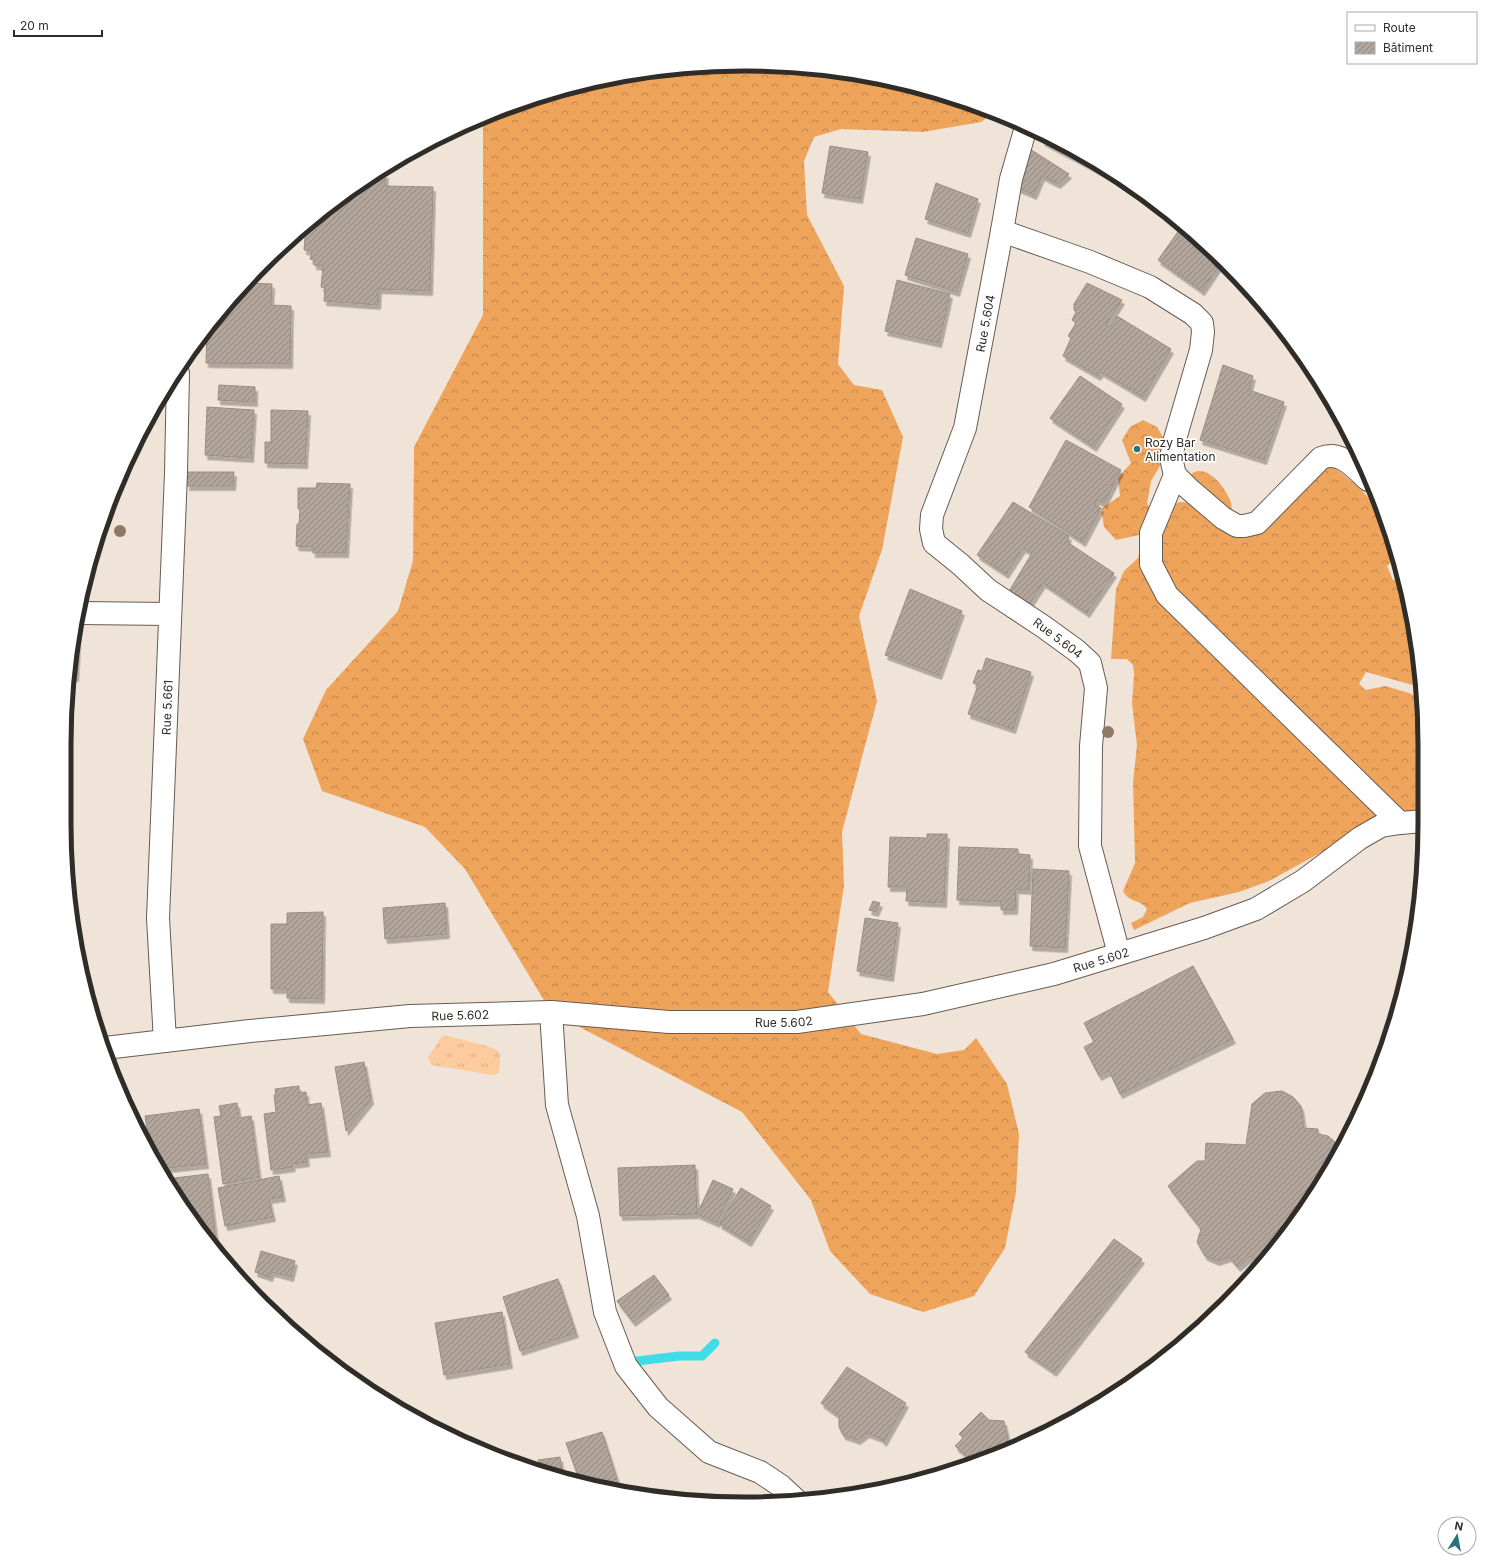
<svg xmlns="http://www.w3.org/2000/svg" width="1489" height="1568" font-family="Inter,sans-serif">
	<defs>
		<pattern id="grass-tufts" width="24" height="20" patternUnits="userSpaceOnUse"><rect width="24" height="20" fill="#fdcb9e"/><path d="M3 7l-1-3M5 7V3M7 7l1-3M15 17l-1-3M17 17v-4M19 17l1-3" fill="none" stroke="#d9ae88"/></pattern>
		<pattern id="forest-crowns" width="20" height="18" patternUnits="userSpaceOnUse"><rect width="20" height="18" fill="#efa45c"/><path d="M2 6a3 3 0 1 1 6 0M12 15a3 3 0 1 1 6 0" fill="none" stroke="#c2864c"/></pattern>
		<pattern id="building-hatch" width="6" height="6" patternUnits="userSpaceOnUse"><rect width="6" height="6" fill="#b2a69c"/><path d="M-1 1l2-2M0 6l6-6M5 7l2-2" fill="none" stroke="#91877f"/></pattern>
		<filter id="shadow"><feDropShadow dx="2.5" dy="4.5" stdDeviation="0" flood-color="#0004"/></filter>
	</defs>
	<rect width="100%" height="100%" fill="#f0e4d9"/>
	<path fill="url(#grass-tufts)" d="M443,1035C454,1038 490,1045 498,1051C502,1055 499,1067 499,1073L492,1075L431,1065L428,1057Z"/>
	<path fill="url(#forest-crowns)" d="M789,65L921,87L992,114L981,122L923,132L841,129L814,137L804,161L807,215L844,286L838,364L854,385L882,390L903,437L882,550L859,616L877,701L842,832L844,885L828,992L861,1034L937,1054L964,1050L976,1038L1007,1084L1019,1134L1016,1192L1005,1248L974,1296L923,1312L870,1294L830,1251L811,1200L742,1112L551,1012L465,869L425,827L322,791L303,739L326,690L398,611L413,561L414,447L483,315V119L526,100L656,70Z
		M1143,420L1157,427L1167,444L1164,459L1151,481L1147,504L1154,511L1180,502L1194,503L1188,477C1203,459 1224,485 1230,500C1232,505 1232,513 1233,519L1241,525L1330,465C1345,474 1378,504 1386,519C1392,531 1393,545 1396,558L1387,566L1393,580H1402L1419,656L1420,687L1366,672L1359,684L1366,690L1385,686L1409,693L1421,700L1425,813L1378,821L1269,881L1239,892L1190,903L1134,930L1131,923L1143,917L1147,909C1140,899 1129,903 1123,891L1135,863L1133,782L1137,745L1132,704L1134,674L1133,665L1127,659H1111L1116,589L1124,571L1138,558L1141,544L1139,535L1116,540L1104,527L1101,509L1120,496L1118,478L1131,463L1122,440L1130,427Z"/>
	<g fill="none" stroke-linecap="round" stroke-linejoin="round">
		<path stroke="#42dce8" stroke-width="9" d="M629,1362L679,1356H702L715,1343"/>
	</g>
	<path fill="url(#building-hatch)" stroke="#998e84" filter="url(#shadow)" d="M1046,134L1100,168L1099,171L1042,141Z
		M830,146L868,152L860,199L822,193Z
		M1030,149L1069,174L1058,184L1042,176L1034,195L1013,186Z
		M378,174H386L385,186L433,187L430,291L379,289L378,305L324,301L325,288L321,287L323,266L314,265V260L310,259L312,251L304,250L306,226L308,224L314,225V220L326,211H330V209L366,183L369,184V180Z
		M936,183L978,199L968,233L925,219Z
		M1182,226L1221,263L1202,291L1158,260Z
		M916,238L968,254L957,292L905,275Z
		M897,280L950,294L939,343L885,331Z
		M249,283L272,284L271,305L291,306L290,364L206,363L207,328Z
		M1087,283L1122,300L1106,325L1110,327L1117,316L1171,349L1143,397L1101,372L1098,376L1063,356L1071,338L1068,336L1076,323L1072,320L1076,312L1074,310V304Z
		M1223,365L1253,376L1249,390L1284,402L1264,460L1200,440Z
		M1080,376L1122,404L1094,447L1050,418Z
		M219,385L255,387V402L218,400Z
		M207,407L254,410L251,458L205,455Z
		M271,410L308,411L305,464L265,463V442H271Z
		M1066,440L1121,470L1104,503L1097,500L1094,505L1101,508L1083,542L1029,507Z
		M188,472H234L233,486H187Z
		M317,483L350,484L346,553H313V547L296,546L297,524H299L300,509H298V488H316Z
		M1013,502L1069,536L1067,542L1114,573L1087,613L1043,583L1025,611L1005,598L1032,553L1023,548L1006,574L977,555Z
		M910,589L962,611L939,675L885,655Z
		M75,643H78L76,677H69Z
		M986,658L1031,672L1013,729L968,714L978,685L973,683L978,670L982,671Z
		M927,834H947L944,903L906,901L907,887H888L890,837L927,838Z
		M959,847L1018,849V854L1030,855L1029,890L1016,889L1015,910H1001V902L957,900Z
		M1033,869L1069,871L1065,948L1030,946Z
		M873,901L880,903L876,912L869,910Z
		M445,903L447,934L385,939L383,908Z
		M323,912L322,999L287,998V989H271V924H287V913Z
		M865,918L898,923L891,977L857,971Z
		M1193,966L1233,1039L1120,1094L1109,1071L1099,1076L1084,1047L1094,1042L1084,1023Z
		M364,1062L371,1100L346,1131L335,1067Z
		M299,1086V1093L306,1092L307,1105L321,1103L328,1152L306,1154L307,1162L292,1164L293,1167L271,1170L264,1114L276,1112L274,1095H276L275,1089Z
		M1282,1091L1293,1097L1301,1106L1304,1128L1318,1129V1134L1328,1136L1335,1142L1339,1149L1310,1202L1260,1268L1251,1256L1238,1267L1229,1257L1217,1261L1205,1256L1197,1242L1201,1229L1168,1186L1197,1161H1205L1206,1143L1246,1145L1252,1104L1265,1093Z
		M237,1103L239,1118L251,1116L259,1177L223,1184L214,1117L221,1116L219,1106Z
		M199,1109L206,1164L158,1169L151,1155L145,1116Z
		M695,1165L697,1214L620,1216L618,1168Z
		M208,1174L216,1240L207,1241L166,1179Z
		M279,1176L283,1197L269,1199L273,1217L225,1226L218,1188Z
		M713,1180L733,1189L717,1223L697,1214Z
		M741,1188L771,1206L749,1242L719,1224Z
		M1114,1239L1142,1259L1054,1372L1025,1352Z
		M261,1251L295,1261L291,1277L272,1272L270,1277L255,1272Z
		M654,1275L669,1295L633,1322L617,1301Z
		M558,1279L576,1333L520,1351L503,1297Z
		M502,1312L510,1364L444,1375L435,1323Z
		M847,1367L906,1403L884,1442L880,1438L867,1433L858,1440L843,1435L839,1427V1416L821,1403Z
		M981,1412L989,1420L1004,1421L1008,1439L1004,1450L974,1463L955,1446L963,1438L959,1434Z
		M602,1432L617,1479L595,1486L580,1482L566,1443Z
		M560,1457L563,1478L520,1465L539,1463L538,1460Z"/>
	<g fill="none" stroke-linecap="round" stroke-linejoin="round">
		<g stroke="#665c53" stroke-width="24">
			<g id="street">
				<path d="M1002,231L1011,179L1026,127"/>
				<path d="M1175,475L1151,533V564L1167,595L1400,823"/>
				<path d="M80,613L169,614"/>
				<path id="s1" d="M1119,954L1090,846L1091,746L1096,688L1090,663L1077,651L1044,627L988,590L960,564L934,543L931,529L932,515L965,428L1002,231L1090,262L1150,287L1193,314L1202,323L1203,332L1201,350L1175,439L1171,458L1175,475L1188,488L1223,518L1237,526H1244L1257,523L1321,458C1340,450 1354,467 1368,480"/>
				<path d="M551,1012L557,1105L588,1216L605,1312L626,1366L658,1407L709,1452L760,1472L781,1486L795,1499"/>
				<path id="s2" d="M165,1041L158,918L176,473L178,373"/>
				<path id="s3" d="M105,1048L250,1031L410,1016L551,1012L669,1022H797L923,1004L1054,974L1204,928L1256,909L1303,881L1360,838L1381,826L1400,823L1425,821"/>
			</g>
		</g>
		<use href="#street" stroke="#fff" stroke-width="22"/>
	</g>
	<g fill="#8f7a63">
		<circle cx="120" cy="531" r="6"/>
		<circle cx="1108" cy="732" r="6"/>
	</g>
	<circle fill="#2a737a" stroke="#fff" stroke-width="1.5" cx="1137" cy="449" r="4"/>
	<g text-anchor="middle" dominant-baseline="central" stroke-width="3.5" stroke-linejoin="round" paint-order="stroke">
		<g font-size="12" fill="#302c28" stroke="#fff">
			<text stroke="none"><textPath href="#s1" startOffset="721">Rue 5.604</textPath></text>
			<text transform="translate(1058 638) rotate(37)">Rue 5.604</text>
			<text stroke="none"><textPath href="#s2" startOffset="334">Rue 5.661</textPath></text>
			<text stroke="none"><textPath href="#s3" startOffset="1005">Rue 5.602</textPath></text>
			<text stroke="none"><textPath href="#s3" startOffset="357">Rue 5.602</textPath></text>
			<text stroke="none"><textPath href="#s3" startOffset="681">Rue 5.602</textPath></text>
		</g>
		<g font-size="12" fill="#302c28" stroke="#fff" text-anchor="start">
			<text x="1145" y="442">Rozy Bar<tspan x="1145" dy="14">Alimentation</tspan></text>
		</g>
	</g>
	<path d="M0 0H1489V1568H0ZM744 71H745A673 673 0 0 1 1418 744V824A673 673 0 0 1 745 1497H744A673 673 0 0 1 71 824V744A673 673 0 0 1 744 71Z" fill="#fff" fill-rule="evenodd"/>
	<path fill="none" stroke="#302c28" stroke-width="5" d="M744 71H745A673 673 0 0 1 1418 744V824A673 673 0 0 1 745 1497H744A673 673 0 0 1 71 824V744A673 673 0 0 1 744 71Z"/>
	<rect x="1347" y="12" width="130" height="52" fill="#ffffff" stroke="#acaba9"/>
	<rect x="1355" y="25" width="20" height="6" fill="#ffffff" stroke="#acaba9"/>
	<text x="1383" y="32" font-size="12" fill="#302c28">Route</text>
	<rect x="1355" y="42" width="20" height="12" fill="url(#building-hatch)" stroke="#acaba9"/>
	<text x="1383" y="52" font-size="12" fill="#302c28">Bâtiment</text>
	<g transform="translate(1457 1536) rotate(11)"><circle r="19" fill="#ffffff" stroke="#acaba9"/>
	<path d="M0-3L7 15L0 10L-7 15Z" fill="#2a737a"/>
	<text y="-6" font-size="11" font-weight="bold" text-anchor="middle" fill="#302c28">N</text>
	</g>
	<path d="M14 30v6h88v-6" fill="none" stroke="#302c28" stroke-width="2"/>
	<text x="20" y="30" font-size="12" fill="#302c28" stroke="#ffffff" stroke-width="3" paint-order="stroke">20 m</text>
</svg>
